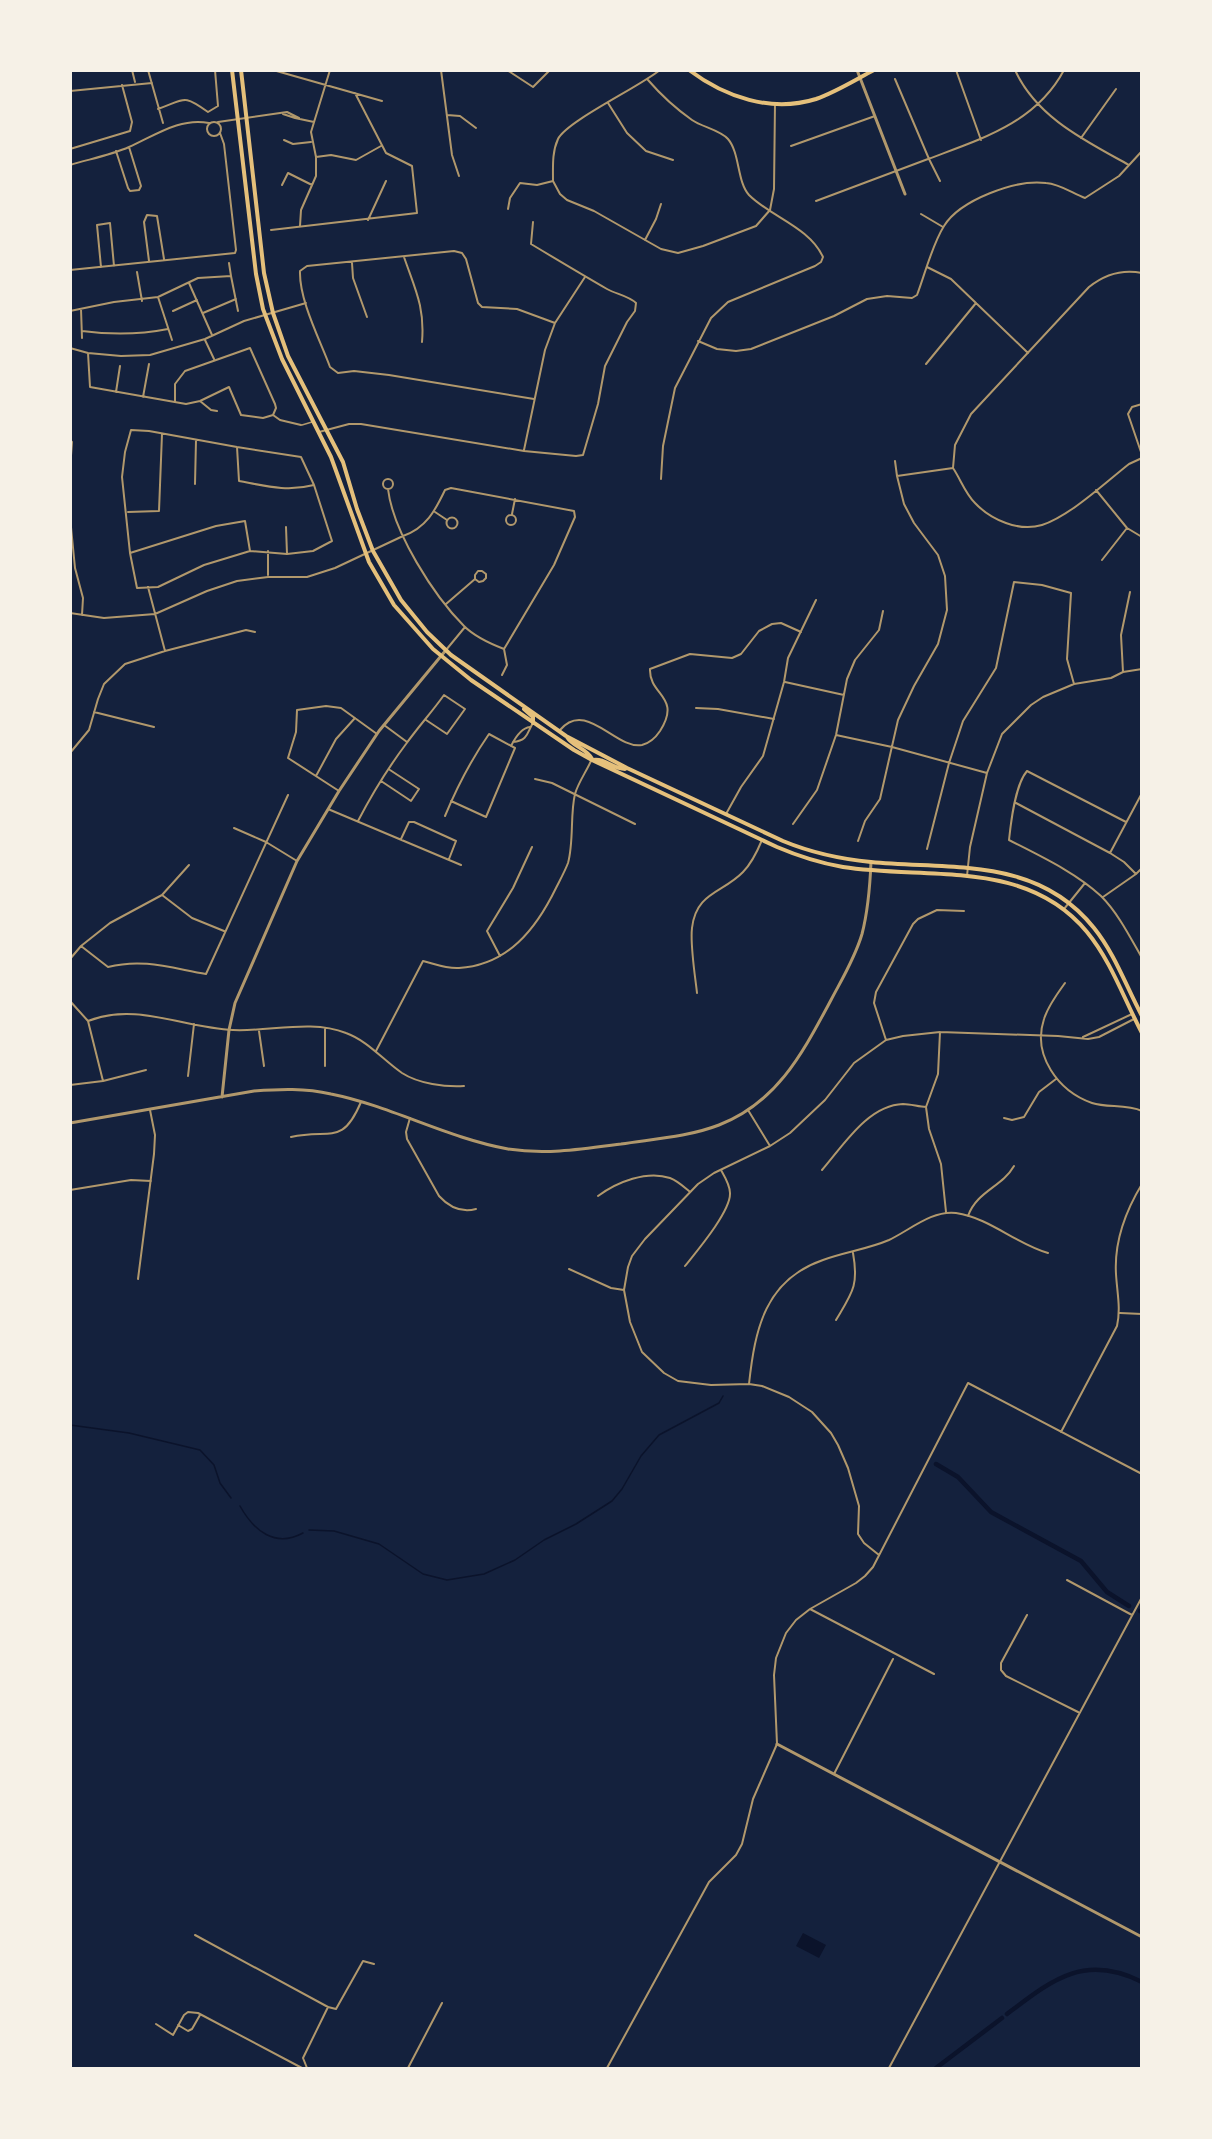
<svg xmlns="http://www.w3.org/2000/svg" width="1212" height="2139" font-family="'IBM Plex Sans',sans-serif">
	<rect width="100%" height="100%" fill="#14213d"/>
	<path fill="#0b132b" d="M803,1933L826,1945L819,1958L796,1946Z"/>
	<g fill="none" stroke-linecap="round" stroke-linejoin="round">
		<path stroke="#0b132b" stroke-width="1.5" d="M70,1425L129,1433L200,1450L214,1465L220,1483L231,1498
			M240,1506C254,1531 275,1548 303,1533
			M309,1530L334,1531L379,1544L423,1574L447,1580L484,1574L515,1560L544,1540L576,1524L612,1501L622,1489L641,1456L659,1435L719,1403L723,1396"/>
		<path stroke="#0b132b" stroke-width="4.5" d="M936,1464L958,1477L991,1512L1081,1561L1107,1592L1129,1606
			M1140,1611L1142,1612
			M1007,2014C1052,1980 1084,1953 1142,1982
			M936,2068L1002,2018"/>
		<path stroke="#b1986c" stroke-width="1.5" d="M302,425L312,422"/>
		<path stroke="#b1986c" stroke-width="2" d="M132,70L135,82
			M148,70L163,123
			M273,70L382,101
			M441,70L452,155L459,176
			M507,70L533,87L550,70
			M956,70L981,140
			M1015,70C1037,118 1086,141 1129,165
			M895,79L929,159L940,181
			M648,80C661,95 675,108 692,120C702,127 720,130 728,139C740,153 737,182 749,195C771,217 809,227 823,257L821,262L815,266L728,302L711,318L675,388L663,446L661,479
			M70,91L152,83
			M608,103L627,133L646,151L673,160
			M158,109C186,99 183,94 208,112L218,106L215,70
			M283,114L295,118L314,122
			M447,115L460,116L476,128
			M207 129a7 7 0 1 1 14 0a7 7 0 1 1-14 0Z
			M218,122L287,112L299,118
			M1081,138L1116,89
			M284,140L293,144L311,142
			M791,146L875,116
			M70,149L130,131L132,122L122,85
			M116,151L128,188L130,191L139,190L141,186L129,147
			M316,157L331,155L356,160L381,146
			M70,165C90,159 111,155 129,147C154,136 180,117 209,123
			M553,181L560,194L567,200L594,211L661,249L678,253L703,246L756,226L770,210L774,189L775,103
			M553,181C553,166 552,152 558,139C567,121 639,87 660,70
			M282,185L288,173L312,185
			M816,201C854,187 891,173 928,159C981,139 1036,123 1064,70
			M508,209L510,198L520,183L537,185L553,181
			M921,214L943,227
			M368,220L386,181
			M300,226L301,210L316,176V157L311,132L330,70
			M271,230L417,213L412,166L386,153L355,93
			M645,240L656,219L661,204
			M404,257C415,289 425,307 422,342
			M149,261L144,222L147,215L157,216L164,259
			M229,263L231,276
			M352,263L353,278L367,317
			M101,267L97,225L110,223L114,266
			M927,267L951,279L1028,353
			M70,270L235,253L236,250L224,144L220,133
			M137,272L142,301
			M189,283L212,335
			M158,297L172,340
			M81,309L82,338
			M70,311L114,302L158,297L198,278L231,276L238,311
			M173,311L197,300
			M203,313L236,299
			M82,331C112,335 138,335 168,329
			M205,340L214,359
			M698,341L717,349L736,351L751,349L834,316L867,299L887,296L912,298L917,295C925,274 932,245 944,226C960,200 1016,179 1046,183C1060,184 1072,193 1085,198L1119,176L1142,151
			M70,348L88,353L121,356L150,355L205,339L244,321L306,303
			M88,353L90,387L186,404L200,401L229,387L241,415L263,418L273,415
			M926,364L976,303
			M116,392L120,366
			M143,397L149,364
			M534,399L389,375L354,371L338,373L330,367C320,340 299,300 300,271L307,266L454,251L462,253L466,259L478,303L482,307L517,309L555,323
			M175,401V384L185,371L250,348L275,404L276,408L273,415
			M200,401L211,410L217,411
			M1142,404L1132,407L1128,414L1142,455
			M273,415L280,420L301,425
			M131,430L149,431L237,447L301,457L314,485L332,541L313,551L287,554L250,551L204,565L158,587L137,588L130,553L122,477L125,452Z
			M319,432L349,424H361L524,451L576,456L583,455L598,404L605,366L627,322L635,311L636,303C629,296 616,294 607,289C581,274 556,259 531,244L533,222
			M70,440L72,442L70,469
			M237,447L239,481C266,486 287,492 314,485
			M524,450L545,350L555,323L585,277
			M953,468L955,445L971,414L1089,287C1104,275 1122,269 1142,273
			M953,468C961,480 965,493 975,503C991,520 1019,532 1042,525C1070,516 1106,482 1129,464L1142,458
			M897,476L953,468
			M383 484a5 5 0 1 1 10 0a5 5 0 1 1-10 0Z
			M195,484L196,440
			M388,489C393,532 434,596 464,626C475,637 491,644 504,649
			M1096,490L1127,528L1142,537
			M128,512L159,511L162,434
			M435,512L447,520
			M512,514L515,499
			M506 520a5 5 0 1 1 10 0a5 5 0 1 1-10 0Z
			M70,517L75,568L83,598L82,615
			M446.5 523a5.5 5.5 0 1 1 11 0a5.5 5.5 0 1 1-11 0Z
			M286,527L287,554
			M268,551V575
			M130,553L216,526L245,521L250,551
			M1102,560L1127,528
			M148,587L165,651
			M446,604L475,579V575L478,571H482L486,574V578L483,581L479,582L475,579
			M70,613L104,618L155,614L207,591L237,581L268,577H307L335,568L403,536C426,528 435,511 445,490L451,488L574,511L575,517L554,565L504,649
			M446,650L465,627
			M1123,672L1121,635L1130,592
			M502,675L507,665L504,649
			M785,682L844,695
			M696,708L718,709L774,719
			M94,712L154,727
			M384,725L407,742
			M560,730C586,699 616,750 642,745C650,743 656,737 660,731C682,696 649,696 650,669L690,654L732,658L741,654L759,631L772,624L781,623L801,632
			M836,735L892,747L987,773
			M513,742C529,740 527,732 533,723
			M511,746C515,738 521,728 530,727
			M70,753L89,730L98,699L104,684L125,664L165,651L246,630L255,632
			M316,776L336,739L355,718
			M535,779L552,783L635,824
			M381,781L411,801L419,789L390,770
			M339,791L288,758L296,732L297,710L326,706L341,708L377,734
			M1016,803L1110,853L1124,862L1136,874
			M328,809L461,865
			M726,814L741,787L763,756L784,682L788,658L816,600
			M445,816C457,787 471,760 489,734L515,748L486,817L451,801
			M358,821C372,794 388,768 406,744C418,727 432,712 444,695L465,709L447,734L426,720
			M1126,822L1027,771C1015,785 1011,821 1009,840C1040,856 1075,872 1101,896C1118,913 1130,937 1142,958
			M793,824L817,790L836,735L847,679L855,660L879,630L883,611
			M234,828L266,842L297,861
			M401,839L409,822H414L456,841L449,859
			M858,841L865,821L880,799L898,720L914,686L938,644L947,610L945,576L938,555L914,523L904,504L897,476L895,461
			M927,849L949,763L963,721L996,668L1014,582L1042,585L1071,593L1067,659L1074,684
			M1110,853L1142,793
			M967,876L970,847L987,773L1002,734L1031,705L1043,697L1074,684L1111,678L1123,672L1142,669
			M162,895L192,918L224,931
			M1103,897L1136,874L1142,868
			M1064,909L1085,883
			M81,946L108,967C143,958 171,968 206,974L288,795
			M500,956L487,931L513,888L532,847
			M70,959L81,946L110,923L162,895L189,865
			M1065,983C1057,994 1048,1006 1044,1019C1032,1055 1058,1091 1092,1103C1107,1108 1126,1104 1142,1111
			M697,993C695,975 690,945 692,928C696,892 723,893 743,872C752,863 757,852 762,840
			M70,1001L88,1021L103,1081
			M88,1021C136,1002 184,1028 233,1030C269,1032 311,1019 346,1033C368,1041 383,1060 402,1073C419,1084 445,1087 464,1086
			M259,1031L264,1066
			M940,1032L938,1074L926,1107L929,1129L941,1164L946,1212
			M1083,1037L1132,1014
			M886,1040L874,1003L876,992L913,924L918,919L937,910L964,911
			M376,1051L423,961C435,964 447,969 459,968C508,965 536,929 556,888C560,880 565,871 568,863C574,842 570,814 575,794C578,783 586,772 591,761
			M325,1066V1029
			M188,1076L194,1024
			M70,1085L103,1081L146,1070
			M748,1110L770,1146
			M410,1118L406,1132L407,1139L439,1196C449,1207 461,1213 476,1209
			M1004,1118L1012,1120L1024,1117L1039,1092L1056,1079
			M291,1137C330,1128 342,1147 361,1102
			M822,1170C843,1146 868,1105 903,1104C911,1104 919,1107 926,1107
			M70,1190L131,1180L151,1181
			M598,1196C617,1182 647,1170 670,1178C678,1181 684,1187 690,1192
			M968,1216C977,1191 1002,1187 1014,1166
			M685,1266C697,1251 731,1211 730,1193C730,1185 725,1177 721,1170
			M569,1269L611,1288L624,1290
			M138,1279L154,1154L155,1135L150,1110
			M1120,1313L1142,1314
			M836,1320C852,1293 859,1286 853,1253
			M749,1384C755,1329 765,1280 823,1260C845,1252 868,1249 889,1240C910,1230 932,1210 956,1213C990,1218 1016,1244 1048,1253
			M1061,1432L1117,1326C1121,1308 1117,1292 1116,1274C1114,1241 1125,1212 1142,1184
			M879,1555L864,1543L858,1534L859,1506L848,1468L838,1445L831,1433L812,1412L789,1397L762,1386L749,1384L711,1385L678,1381L664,1373L642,1352L630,1322L624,1290L628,1267L632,1256L645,1239L698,1184L714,1173L770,1146L790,1133L825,1100L854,1063L886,1040L903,1036L940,1032L1058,1036L1088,1039L1099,1037L1134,1019
			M1067,1580L1132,1615
			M810,1609L934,1674
			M1027,1615L1001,1663V1670L1006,1676L1078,1712
			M834,1774L893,1659
			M195,1935L328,2007L303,2058L307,2068
			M328,2007L336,2009L363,1961L374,1964
			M156,2024L173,2035L184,2015L188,2012L198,2013L302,2068
			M178,2025L188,2031L192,2029L200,2015
			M408,2068L442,2003
			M607,2068L709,1882L736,1855L742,1844L753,1799L777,1744L774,1675L776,1658L786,1633L796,1620L810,1609L856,1583L865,1576L873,1567L968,1383L1142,1474
			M889,2068L1142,1597"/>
		<path stroke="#b1986c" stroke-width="3" d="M857,70L905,194
			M222,1097L229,1030L235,1003L297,861L339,791L379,731L446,650
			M70,1123L254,1091C280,1089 305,1088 331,1094C391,1106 447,1138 508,1149C546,1155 583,1149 621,1144C653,1139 688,1137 719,1125C778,1102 803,1052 831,1000C842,979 855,958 862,934C868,911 870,886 871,862
			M777,1744L1142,1937"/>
		<path stroke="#e5c07b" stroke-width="4" d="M689,70C725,97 771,113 816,99C836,92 855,80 874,70"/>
		<path stroke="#e5c07b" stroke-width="4" d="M232,70L256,274L263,309L282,359L331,457L369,562L394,605L433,649L471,680L574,750L592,760L777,847C798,856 820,863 843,867C927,880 1026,858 1087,932C1111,961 1124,999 1142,1033
			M241,70L264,273L273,313L288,356L343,462L357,509L373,551L401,600L427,632L451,655L566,736L627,768L783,841C812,853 840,859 871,862C951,870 1037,856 1094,928C1115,954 1126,986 1142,1016
			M524,709L533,717V723
			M567,737C573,747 588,749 592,759
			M593,760C605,758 613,769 625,769"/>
	</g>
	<rect width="1212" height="2139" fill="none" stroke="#f6f1e7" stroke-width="144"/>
</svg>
